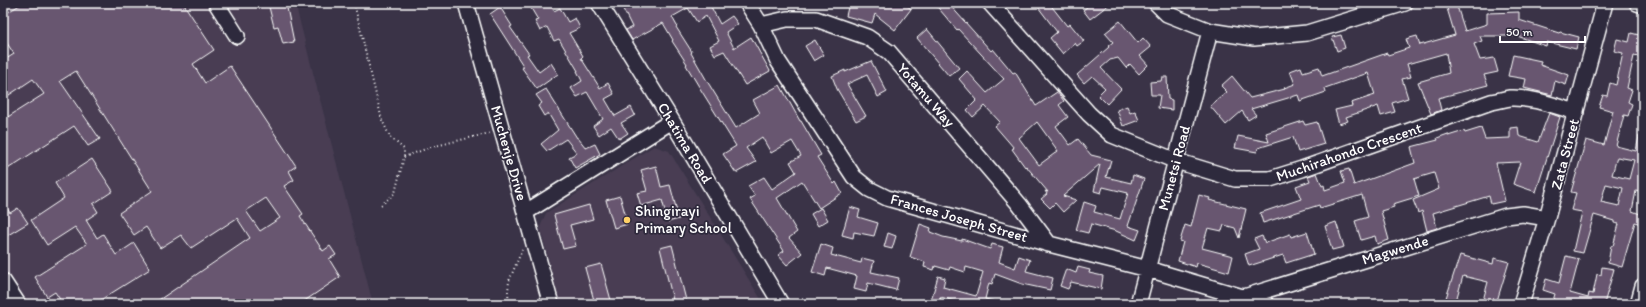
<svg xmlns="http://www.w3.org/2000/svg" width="1646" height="307" font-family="Itim,sans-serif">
	<rect width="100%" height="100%" fill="#3a3347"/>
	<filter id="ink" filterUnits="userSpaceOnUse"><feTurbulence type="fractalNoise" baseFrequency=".025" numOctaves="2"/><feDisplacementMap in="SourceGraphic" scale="8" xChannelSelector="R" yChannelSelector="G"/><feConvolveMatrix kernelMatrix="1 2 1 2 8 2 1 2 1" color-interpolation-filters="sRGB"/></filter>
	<g filter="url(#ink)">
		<path fill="#483e53" d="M3,3H295L373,304H3Z
			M654,146L669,151L764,304H560L540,227L546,213Z"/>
		<path fill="#68566f" stroke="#fff" fill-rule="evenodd" d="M23,3H183L214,50L193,64L205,83L230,66L296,166L289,171L294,180L284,186L303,214L300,216L323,251L330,246L336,255L329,259L340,277L300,304H153L250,238L237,218L191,248L181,235L160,248L146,227L134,235L119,213L152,191L76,71L60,81L100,139L88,146L74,126L3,172V120L44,94L33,79L3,99V61L14,54L3,37V15ZM266,198L280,218L260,231L246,211Z
			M268,3H286L294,42L283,44L278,26L274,27Z
			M528,3H549L554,11L560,8L568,22L575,18L580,28L569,33L583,56L581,58L600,88L608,83L614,94L605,99L615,116L631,107L635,115L621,123L628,133L619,139L611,127L599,135L593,126L603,119L587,92L577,97L571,88L582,81L577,71H578L559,39L554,41L547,27L540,31L535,21L538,20Z
			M634,3H709L720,24L732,16L738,24L726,32L734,48L751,37L770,71L745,85L724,51L715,55L710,46L719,41L706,16L697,22L688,8L672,17L677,26L676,27L692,52L691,53L707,81L736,128L760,113L753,100L780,85L800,121H801L821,155L817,157L834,184L836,182L842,193L819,208L802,181L777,198L797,232L789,238L802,253L787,265L778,255L784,251L750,199L755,196L748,186L764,177L772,189L796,172L790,162L801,156L792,141L771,153L762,137L746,148L756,162L736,173L723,154L736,146L701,90L686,65L687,64L672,41L673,40L663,23L632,40L627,32L626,30L632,27L623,9Z
			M849,3H904L911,9L895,30L875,14L872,23L846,16Z
			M934,3H948L991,51L993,49L1013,73L1015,72L1036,106L1057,92L1064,101L1059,105L1068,117L1056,126L1070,145L1078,139L1091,155L1111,160L1106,177L1131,183L1133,175L1144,179L1128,226L1140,230L1136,240L1116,231L1091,224L1088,233L1076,230L1084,202L1096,206L1094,212L1120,219L1128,193L1103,187L1101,193L1094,191L1100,164L1063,196L1076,200L1063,212L1055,203L1050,208L1041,199L1047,194L1045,191L1048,192L1026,166L1025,167L1012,149L1014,148L995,126L1000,122L985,106L973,117L967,110L977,100L959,79L967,71L987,93L1004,79L958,29L957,30ZM1037,122L1058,151L1039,165L1019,138Z
			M1035,3H1049L1067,26L1070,24L1084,41L1077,46L1075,43L1063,54L1050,38L1057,32Z
			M1092,3H1111L1090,19L1083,10Z
			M1453,3H1456L1465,31L1487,24V13L1519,12V20L1559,33L1560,32L1579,37L1576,49L1547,42L1546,46L1517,36H1480L1482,41L1474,44L1480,60L1494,58L1498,72L1484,75L1488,85L1438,98L1441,110L1431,114L1418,82L1449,73L1446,53L1407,64L1411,77L1402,79L1408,98L1392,103L1395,112L1381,116L1378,106L1346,117L1348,121L1339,124L1335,110L1352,106L1351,103L1375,95L1368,73L1325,88L1326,92L1300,101L1298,95L1251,109L1256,115L1248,120L1242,111L1226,125L1210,106L1227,92L1221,86L1232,76L1250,98L1285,89L1284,88L1295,84L1290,71L1301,67L1303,72L1319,67L1322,76L1387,53L1388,55L1409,48L1406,39L1417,36L1420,45L1455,35L1446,5Z
			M500,7L512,26L510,27L529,54L527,55L539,72L551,63L558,74L537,89L522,68L524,67L490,14Z
			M1120,21L1138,43L1143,38L1151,47L1140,56L1148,65L1139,74L1130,64L1126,68L1118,58L1110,60L1101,68L1121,89L1107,104L1098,95L1105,88L1092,76L1084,83L1077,75L1109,47L1108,46L1113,42L1105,33Z
			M927,29L959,68L949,76L917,38Z
			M1631,33L1643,36V38L1639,57L1634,56L1627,88L1632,90L1628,102L1632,104L1628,116L1624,115L1616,146L1636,151L1639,136H1643V193L1636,191L1632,211L1643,215V225L1635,222L1622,267L1608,263L1611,246H1613L1619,224L1614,223V221L1594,215L1583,253L1573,251L1582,212L1571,210L1576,193L1571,192L1586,140L1604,145L1613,111L1599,107L1603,95L1607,96L1610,83L1616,85L1623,53L1614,51L1617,39L1629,42ZM1617,157L1634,160L1629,179L1612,175ZM1606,184L1623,188L1619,206L1601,202Z
			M1341,35L1345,48L1337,51L1332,37Z
			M815,40L824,55L814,61L805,46Z
			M1513,55L1541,61L1540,65L1569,75L1566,85L1555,81L1552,95L1524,88L1526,79L1508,76Z
			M871,61L887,92L878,97L867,75L847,84L866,116L856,121L837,89L832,76L845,70V72Z
			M1162,77H1167L1168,99L1172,100V110L1158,108L1160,95H1151L1150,82L1161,81Z
			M546,89L577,138H578L586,148L595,144L600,154L575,168L569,157L577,153L566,139L547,151L541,144L558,130L548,113L544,116L538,106L542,103L536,95Z
			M1127,106L1130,113L1135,111L1139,120L1123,126L1117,110Z
			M1549,113L1560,117L1536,192L1513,184L1520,162L1496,163L1505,201L1491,204L1489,196L1433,213L1437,228L1427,231L1422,211L1418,213L1413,200L1439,189L1434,173L1414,179L1419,196L1393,204L1394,207L1381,211L1389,240L1377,244L1375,236L1361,240L1355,221L1368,217L1362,195L1320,208L1319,205L1263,223L1260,213L1301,199L1296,186L1310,181L1308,176L1317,173L1322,186L1324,185L1325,190L1345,183L1341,171L1349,169L1354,185L1415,163L1411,147L1438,140L1437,138L1448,134V136L1464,131L1465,133L1481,128L1485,139L1510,138V128L1518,127L1519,136L1538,142Z
			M1303,121L1305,125L1317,122L1324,144L1298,152L1293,137L1258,148L1257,152L1235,148L1238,136L1269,142L1266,133Z
			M92,159L113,191L93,204L98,212L86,220L97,238L103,234L116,255L134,243L150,269L94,304H63L55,292L47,297L35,277L87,244L75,227L47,245L31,220L64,198L55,183Z
			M656,166L661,187L670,185L679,219L668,222L662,200L641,206L637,193L647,191L641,170Z
			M1199,195L1210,198L1209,200L1246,209L1239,238L1235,228L1224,225L1222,231L1208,228L1202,248L1233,256L1229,272L1197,263L1196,267L1178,261L1183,242L1180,241L1185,225L1191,227Z
			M620,196L628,224L614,228L606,200Z
			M3,202L10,213L18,208L28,223L3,238Z
			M589,205L593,219L570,225L576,246L563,249L554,215Z
			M850,207L860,210L858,217L878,223L874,236L854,232L853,238L842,235Z
			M821,208L828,220L818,226L811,214Z
			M1336,222L1344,247L1332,250L1325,226Z
			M920,224L931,228L930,232L943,237L962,241V239L990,249L992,244L1003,247L999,262L1015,268L1019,256L1030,260L1026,271L1053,278L1050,290L1022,284L995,274L992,284L989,283L985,299L994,301V304H964L941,297L939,304H930L938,276L945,278L943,287L976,296L983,272L966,267L965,272L950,267L949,270L935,266L934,270L924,267L925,262L910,257Z
			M1307,232L1314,254L1286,263L1283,255L1249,266L1245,254L1259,249L1254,239L1262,236L1265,243L1290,234L1291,237Z
			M888,233L896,236L892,249L884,247Z
			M821,244L833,248L831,255L861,263L862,258L874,261L871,272L899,278L896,290L868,283L866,292L854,289L857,276L827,268L825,276L812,272Z
			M672,245L687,304H674L660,248Z
			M1460,255L1493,264L1494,258L1509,262L1496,304H1482L1488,282L1463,276L1455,304H1444Z
			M1566,256L1579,259L1570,293L1588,298L1589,293L1593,294L1597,274L1601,275L1602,267L1614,269L1604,304H1552L1555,294L1543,290L1546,279L1559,283Z
			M601,264L612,304H595L585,268Z
			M1078,267L1090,270L1089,273L1103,276L1101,289L1071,282L1068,289L1060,286L1066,269L1076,273Z"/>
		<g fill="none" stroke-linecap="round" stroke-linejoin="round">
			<g stroke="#fff" stroke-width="18">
				<path id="minor" d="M216,3L237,36
					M466,3L551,304
					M599,3L672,121L781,304
					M747,3L761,25L778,61L854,177L869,189L887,198L1049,244L1148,269L1266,304
					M990,3L1089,114L1112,135L1176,161L1235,179H1270L1302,169L1491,102C1498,101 1504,99 1510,98C1532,97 1555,106 1576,112
					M1156,3L1167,14L1210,31L1254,38L1307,33L1405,3
					M1637,3L1643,5
					M761,25L787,19H816L867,37L889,52L1019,204L1049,244
					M526,212L672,121
					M3,281L18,304
					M1244,297L1506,216L1523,214L1547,218
					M1138,304L1210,31
					M1521,304L1547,218L1605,3
					M1638,304L1643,286"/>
			</g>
			<path stroke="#fff" stroke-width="2" stroke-dasharray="1 3" stroke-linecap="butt" d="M354,3L382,120L390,137L404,149V157L395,193L380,206
				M404,157L431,147L490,133
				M509,304L508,292L509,281L522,250"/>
			<use href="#minor" stroke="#2f2a3d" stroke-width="15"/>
		</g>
	</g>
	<circle fill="#ffd166" stroke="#2f2a3d" stroke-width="1.5" cx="627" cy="220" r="4"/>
	<g text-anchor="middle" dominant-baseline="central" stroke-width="3.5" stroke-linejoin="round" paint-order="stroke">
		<g font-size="15" fill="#fff" stroke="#2f2a3d">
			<text transform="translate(926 95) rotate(49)">Yotamu Way</text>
			<text transform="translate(685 143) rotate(59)">Chatima Road</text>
			<text transform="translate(1349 152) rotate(-19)">Muchirahondo Crescent</text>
			<text transform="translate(509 153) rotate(74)">Muchenje Drive</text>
			<text transform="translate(1565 154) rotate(-75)">Zata Street</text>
			<text transform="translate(1174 168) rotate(-75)">Munetsi Road</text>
			<text transform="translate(959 218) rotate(16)">Frances Joseph Street</text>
			<text transform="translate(1395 250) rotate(-17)">Magwende</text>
		</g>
		<g font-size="15" fill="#fff" stroke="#2f2a3d" text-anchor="start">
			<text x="635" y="211">Shingirayi<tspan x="635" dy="17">Primary School</tspan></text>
		</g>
	</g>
	<rect width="1646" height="307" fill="none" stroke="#2f2a3d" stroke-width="16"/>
	<rect x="8" y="8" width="1630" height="291" fill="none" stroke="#fff" stroke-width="1.5" filter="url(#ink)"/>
	<path d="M1500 36v6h85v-6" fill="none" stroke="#ffffff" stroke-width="2"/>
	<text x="1506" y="36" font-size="12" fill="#ffffff" stroke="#2f2a3d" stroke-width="3" paint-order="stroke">50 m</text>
</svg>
